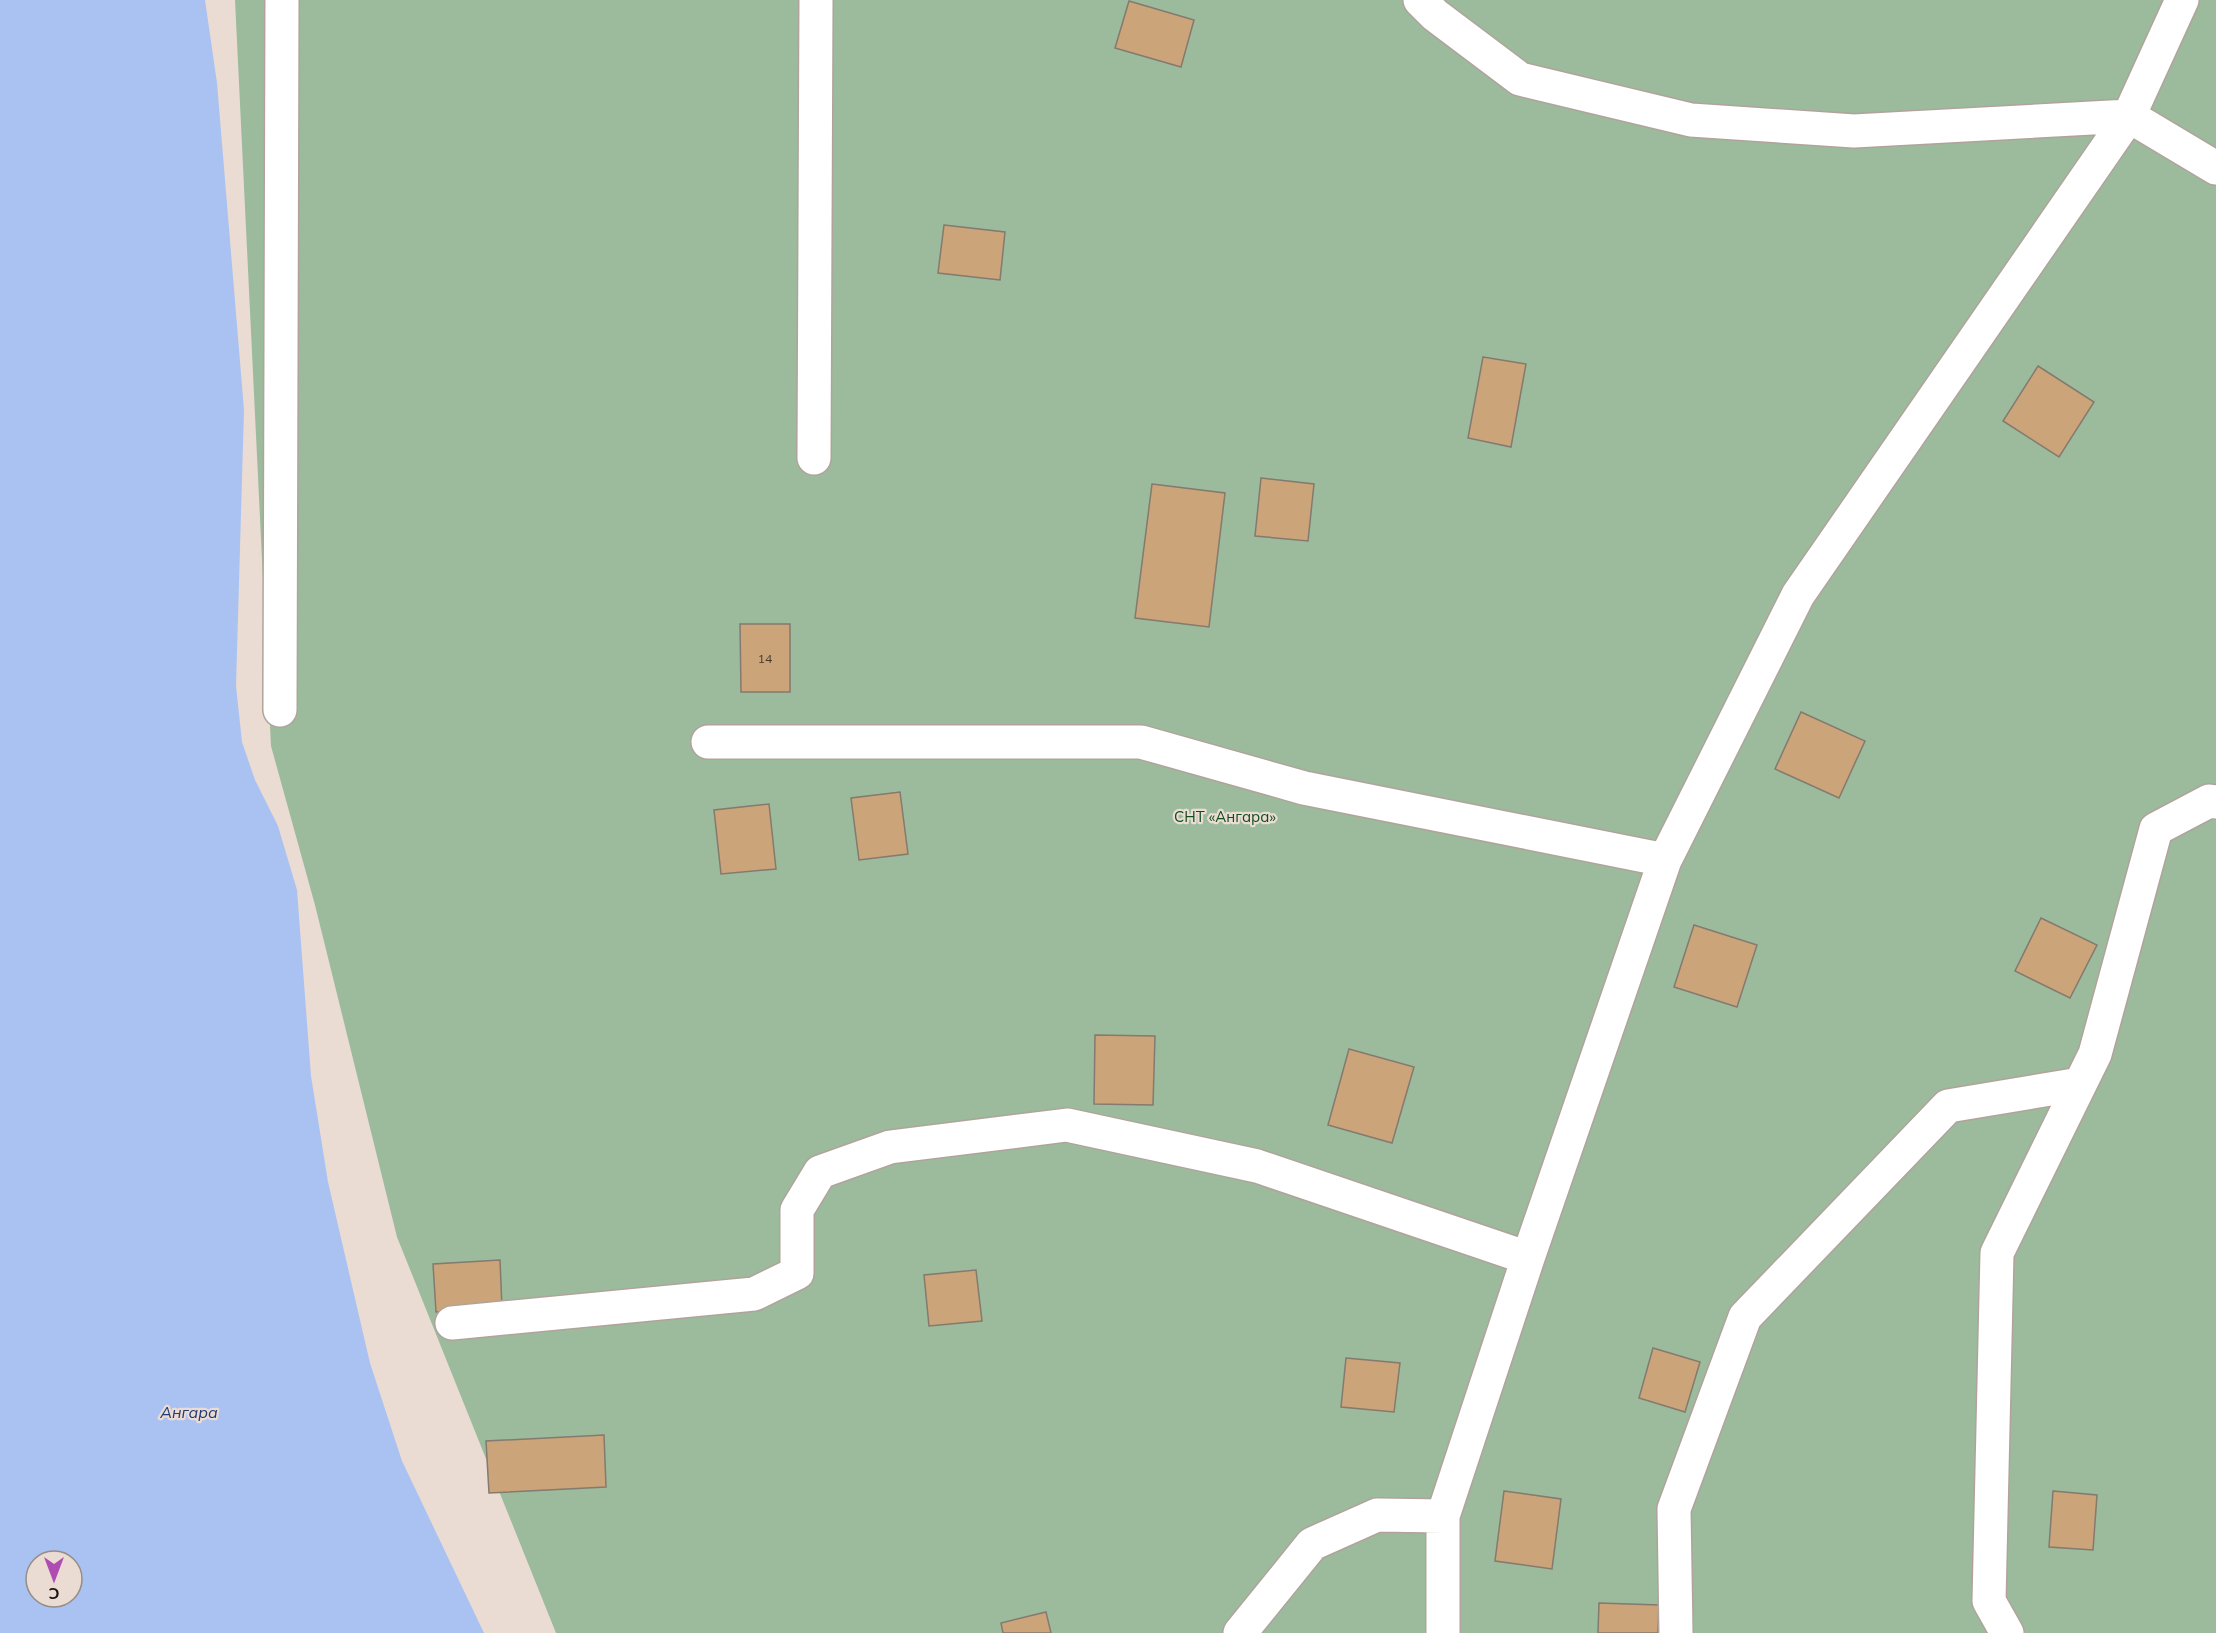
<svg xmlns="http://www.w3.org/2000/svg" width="2216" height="1633" font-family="Mulish,sans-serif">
	<rect width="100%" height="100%" fill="#eadbd3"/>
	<path fill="#9bbb9c" d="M235,0H2216V1633H556L397,1237L315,905L271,746Z"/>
	<path fill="#aac2f2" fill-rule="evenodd" d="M0,0H205L217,83L244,410L236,686L242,742L255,780L278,826L297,890L311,1076L328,1182L370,1363L402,1461L484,1633H0ZM36,1561H72V1597H36Z"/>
	<path fill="#cba47a" stroke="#847a6f" stroke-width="1.5" d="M1129,1L1194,20L1181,67L1115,48Z
		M944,225L1005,232L1000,280L938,273Z
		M1483,357L1526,364L1511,447L1468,438Z
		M2038,366L2094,402L2059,457L2003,421Z
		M1261,478L1314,484L1308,541L1255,536Z
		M1152,484L1225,493L1209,627L1135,618Z
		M740,624H790V692H741Z
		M1801,712L1865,741L1839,798L1775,769Z
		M900,792L908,854L859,860L851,798Z
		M769,804L776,869L721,874L714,810Z
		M2041,918L2097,945L2070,998L2015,971Z
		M1694,925L1757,945L1737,1007L1674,987Z
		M1095,1035L1155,1036L1153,1105L1094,1104Z
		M1349,1049L1414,1067L1392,1143L1328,1125Z
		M500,1260L502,1308L436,1312L433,1264Z
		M976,1270L982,1321L929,1326L924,1275Z
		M1653,1348L1700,1362L1685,1412L1639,1398Z
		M1346,1358L1400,1363L1394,1412L1341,1407Z
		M604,1435L606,1487L489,1493L486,1441Z
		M1504,1491L1561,1499L1552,1569L1495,1561Z
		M2053,1491L2097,1495L2093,1550L2049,1547Z
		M1599,1603L1659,1605L1658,1633H1598Z
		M1046,1612L1051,1633H1003L1001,1623Z"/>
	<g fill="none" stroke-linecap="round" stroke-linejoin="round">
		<g stroke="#b1a39c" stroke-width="36">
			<path id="minor" d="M1420,0L1435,15L1520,79L1691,120L1854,131L2129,116L2216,168
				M814,458L816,0
				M280,710L282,0
				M708,742H1141L1304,788L1665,860
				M452,1323L754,1294L797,1273V1210L820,1172L890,1147L1067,1125L1257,1166L1528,1258
				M1240,1633L1312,1544L1377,1515L1443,1516
				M1443,1633V1516L1528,1258L1665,860L1798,595L2129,116L2182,0
				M1676,1633L1674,1509L1745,1317L1948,1106L2080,1084
				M2007,1633L1989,1601L1997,1253L2095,1054L2156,829L2209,801L2216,802"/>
		</g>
		<use href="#minor" stroke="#fff" stroke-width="33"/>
	</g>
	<g text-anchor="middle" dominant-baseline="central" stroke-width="4.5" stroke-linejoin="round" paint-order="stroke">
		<g font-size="12" fill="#46392c">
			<text x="765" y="658">14</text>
		</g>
		<g font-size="15" fill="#0d4e1b" stroke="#eadbd3">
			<text x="1225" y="816">СНТ «Ангара»</text>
		</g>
		<g font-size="16" font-style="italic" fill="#223b74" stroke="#eadbd3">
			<text x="189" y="1412">Ангара</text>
		</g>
	</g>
	<g transform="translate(54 1579) rotate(180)"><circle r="28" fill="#eadbd3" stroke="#978c86" stroke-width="1.5"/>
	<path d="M0-4.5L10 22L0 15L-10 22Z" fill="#af4cb3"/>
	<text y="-9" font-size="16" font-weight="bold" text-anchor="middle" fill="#1a1512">С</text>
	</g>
</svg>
